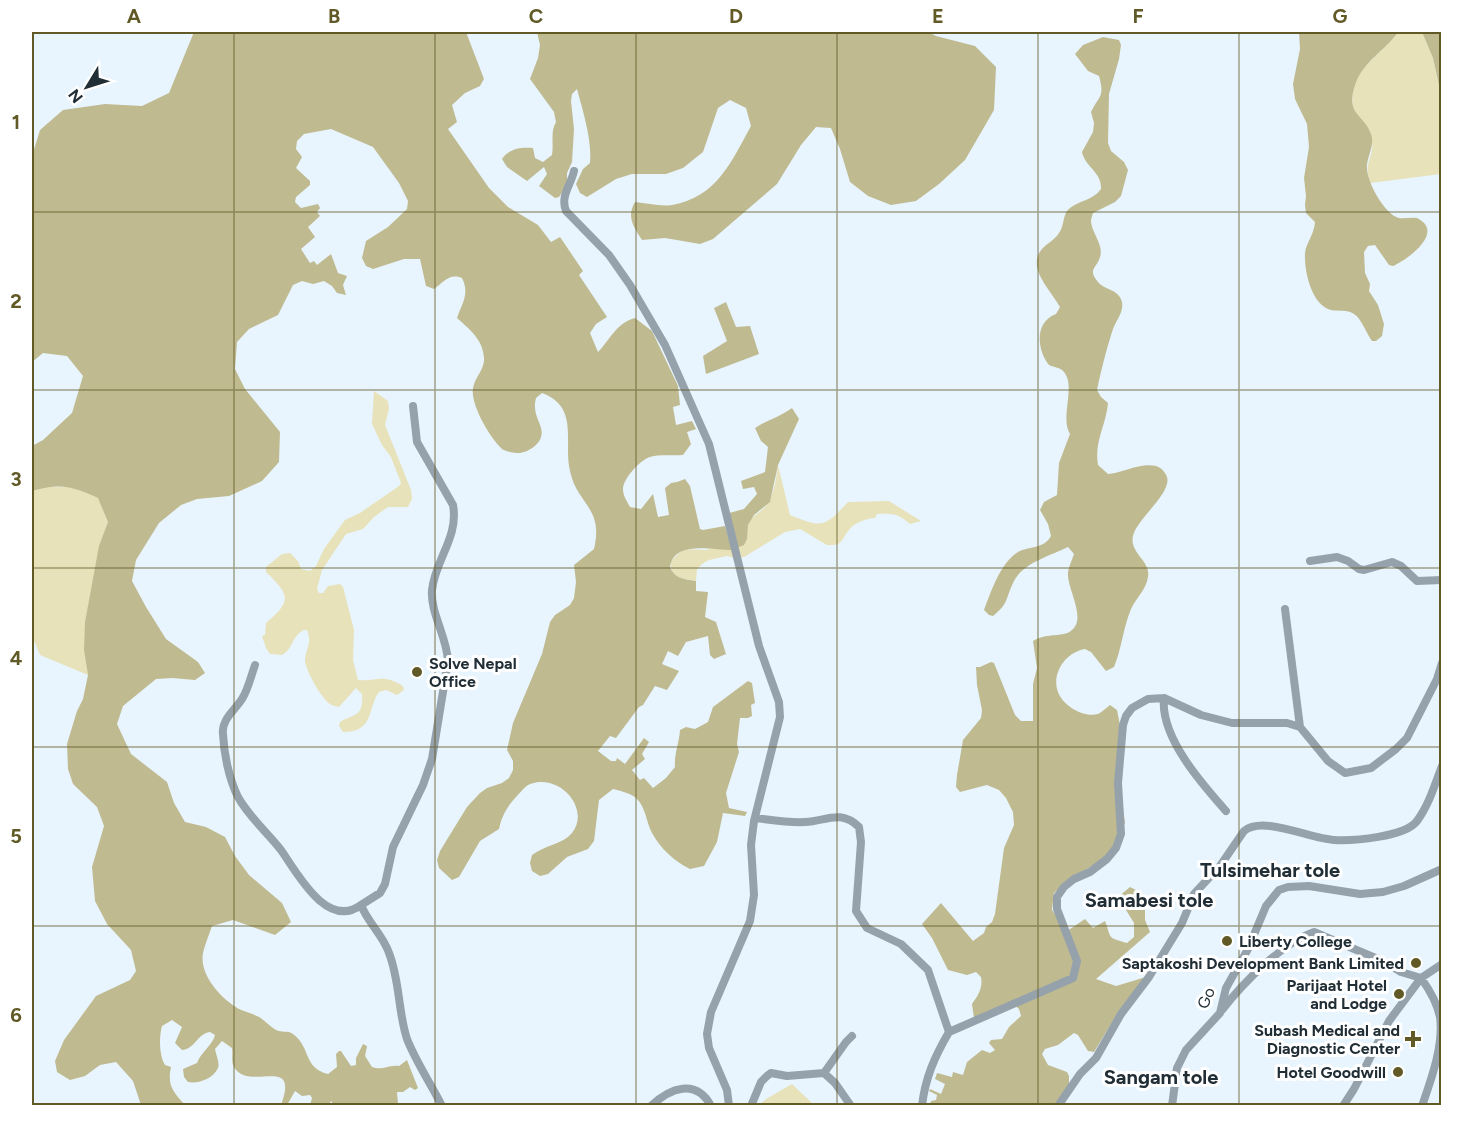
<svg xmlns="http://www.w3.org/2000/svg" width="1473" height="1137" font-family="Figtree,sans-serif">
	<rect width="100%" height="100%" fill="#e8f5fe"/>
	<path fill="#e7e2b9" d="M1398,32H1422L1433,58L1441,94V174L1370,183C1363,162 1374,158 1372,142C1370,127 1358,122 1354,109C1343,74 1382,55 1398,32Z
		M374,391L388,401L389,409L385,425L411,490L412,499L408,507H388L374,517L363,529L346,534L322,570L317,589L319,593H323L328,586L340,584L343,587L354,630L353,660L358,680C377,682 382,673 403,686L404,690L397,695L386,690L379,692C367,708 375,732 343,732L339,726L340,722C354,714 364,717 362,694L356,688L339,707C337,706 332,706 330,704C322,699 304,669 305,658C307,647 312,642 307,630H304C291,637 294,648 282,655L270,654L266,648L262,636L265,635L266,623C293,601 289,594 266,572V567L282,554L290,553L298,561L301,569L310,571L316,566L324,549L345,520L360,513L399,486L401,483L391,457L382,445L372,424Z
		M778,465L790,515C822,528 824,528 848,502L889,501L921,521L910,524C899,514 892,513 877,514L875,518C867,518 853,523 849,530C841,540 843,546 827,545L800,529L785,532L744,557L735,558L727,556L709,560L702,564L697,569L696,581L680,578L673,574L670,563L675,557L684,549L705,550L747,539C746,513 758,518 768,503C775,492 776,477 778,465Z
		M46,487H72L99,498L108,522C100,544 96,564 92,586C85,621 83,639 88,675L40,655L32,636V491Z
		M792,1084L814,1105H759L766,1099Z"/>
	<path fill="#bfba90" d="M194,32H466L484,79L480,86L465,93L452,105L457,122L448,129L489,188L508,207L538,225L551,242L560,237L583,271L579,275L607,317L596,324L590,333L598,352C610,340 616,323 635,318L652,331L678,386L680,405L673,407L676,425L692,421L696,429L687,432L691,444L683,455C672,456 660,454 650,457C640,460 623,479 623,489C623,496 627,501 630,507L641,509L653,494L658,517L669,515L665,488L671,483L677,482L685,479L690,486L700,529L703,530L725,526L732,550C712,550 674,540 670,567C675,579 684,579 696,581V591L708,592L705,617L716,622L726,654L714,659L710,655L708,636L686,642L678,656L668,651L662,664L679,671L667,690L655,686L643,705L639,707L616,738L610,736L598,751L611,761H616L617,758L625,764L644,738L649,742L642,754L645,759L632,770L640,780L644,778L653,788L666,778L675,767C674,754 679,744 680,730L686,727L695,729L708,722L713,707L748,681L752,683L755,703L751,705L752,716L748,718H740L737,744L739,752L726,793L729,808L747,812L745,816L723,813L717,842L704,866L690,869C675,862 660,848 652,833C646,822 646,807 636,798C630,793 621,791 613,789L599,800L594,841L588,849L567,857L548,874L540,876L532,871L530,863L532,855C545,845 563,844 572,833C591,809 560,773 530,784C525,786 520,793 516,797C507,807 502,815 499,829L480,841L459,877L452,880L439,868L437,860L440,851L467,807L480,793L487,788L502,783L509,778L513,770V761L507,750L513,723L542,654L550,622L555,615L570,605L574,598L576,582L574,565L594,549C604,507 577,505 570,471C563,443 580,407 542,393L536,398C531,417 545,425 541,437C539,445 528,452 520,453C515,453 507,452 502,449C490,438 470,404 473,388C475,377 485,369 484,358C483,339 469,329 457,318C462,303 470,294 462,278C449,273 444,282 434,289L426,286L420,259H404L373,269L366,266L362,258L366,241L388,227L407,209L408,201L399,183L373,147L331,129L304,134L297,141L296,149L302,157L296,168L310,181V185L296,197L295,202L301,208L318,204L320,208L317,212L320,216L308,227L315,237L301,249L310,263L314,261L317,265L331,254L338,273L347,276L343,285L346,295L337,293L332,286L324,281L313,284L302,281L293,285L278,315L249,329L237,342L235,369L245,389L280,432L279,462L262,481L229,496L197,499L181,505L159,523L136,560L132,581L146,607L166,639L198,662L205,673L195,680L172,678L156,679L123,706L117,724L131,754L167,782L174,803L185,822L206,827L225,837L235,856L249,875L282,903L291,922L275,935L233,920L212,926C209,935 205,944 203,953C199,975 221,999 239,1009C245,1012 251,1013 257,1016C264,1019 269,1026 276,1030C281,1033 288,1030 293,1034C311,1047 303,1068 328,1074L337,1067L336,1054L339,1051H341L351,1066L356,1065V1058L363,1044L367,1046L365,1056L372,1067C383,1071 389,1064 399,1066L407,1060L418,1088L415,1090L410,1087L403,1092H397L398,1104H405V1105H332V1101L327,1105H310L312,1098L310,1095L302,1096L295,1091L287,1105H281C300,1053 249,1093 234,1067C231,1062 233,1054 232,1048L222,1041L215,1049C216,1055 220,1063 218,1068C213,1079 198,1084 188,1082L184,1077L183,1069L197,1063C201,1052 212,1046 215,1035L210,1032C197,1034 195,1049 182,1050L175,1043L182,1027L172,1020L162,1026C159,1037 159,1055 165,1065L171,1067C167,1085 173,1092 185,1105H141L133,1081L116,1062L100,1065L85,1076L70,1080L57,1072L55,1061L64,1040L96,996L130,980L136,971L131,950L107,924L95,901L92,867L104,826L97,807L73,784L68,769L67,744L77,711L83,699L88,675L84,650L85,622L99,546L108,522L98,498C71,486 62,483 32,491V446L43,440L72,413L83,376L67,356L43,353L32,362V156L40,130L63,110L105,104L142,106L169,93Z
		M537,32H928L936,36L975,46L996,67L994,110L965,160L939,184L916,201L891,205L868,196L850,182L840,149L831,128L816,127L801,145L777,184L713,239L700,244L665,238L642,240C634,227 626,217 635,202C647,203 661,207 672,205C717,197 731,162 751,126L746,108L730,100L718,108L703,152L683,168L666,174H632L616,179L587,197L580,193L576,184L583,169L590,163C592,139 583,112 577,89L572,94L571,101L574,129L572,162L567,173V185L559,197L555,198L539,186L547,174L544,167L527,181L507,167L502,159C510,148 521,147 533,148L535,158L543,162L552,155C554,143 550,132 556,122L554,112L530,79L538,58L540,45Z
		M1299,32H1398C1385,51 1363,61 1355,85C1345,115 1364,114 1371,134C1375,144 1368,155 1367,165C1365,179 1384,214 1399,218C1405,219 1411,217 1417,218C1446,232 1407,260 1393,266L1389,265L1375,245L1368,246L1364,252L1365,273L1370,284L1369,291L1378,305L1384,324L1382,336L1376,341H1372C1366,333 1362,319 1354,314C1347,309 1338,312 1331,310C1311,305 1304,270 1305,253C1306,243 1314,235 1315,222L1306,213L1305,205L1306,196L1304,178L1309,147L1307,124L1295,99L1293,84L1300,49Z
		M1422,32H1441V94L1433,58Z
		M1103,37L1119,40L1121,45L1119,59L1109,94L1108,143L1111,151L1124,162L1128,170L1121,196L1115,202L1093,213C1092,216 1091,219 1091,222C1092,233 1104,245 1100,257C1097,268 1087,269 1098,282C1104,290 1119,289 1122,302C1124,313 1115,321 1112,332C1106,351 1101,370 1097,390L1101,397L1108,403C1106,426 1094,441 1098,465L1108,474C1125,473 1158,453 1167,477C1172,493 1136,520 1133,536C1129,553 1151,561 1148,577C1146,590 1136,598 1131,609C1123,628 1122,648 1114,667L1106,671L1091,652L1085,649C1066,652 1051,673 1058,692C1063,706 1084,718 1098,714C1102,712 1106,708 1110,705L1117,710L1120,725V785L1125,823L1111,851L1104,858L1064,884L1054,893L1052,910L1067,931L1085,919L1093,928L1105,921C1112,939 1106,937 1127,943L1134,937V923L1118,897L1130,887L1136,890L1145,900V920L1150,932L1096,979L1116,986L1146,977L1120,1009L1094,1052L1088,1051L1078,1035L1074,1033L1058,1045L1045,1049L1042,1054L1048,1065L1067,1072L1069,1076V1084L1055,1105H930L931,1101L936,1100L937,1095L929,1091L930,1089L941,1094L945,1084L935,1079L937,1073L952,1077L953,1072L963,1075L967,1062L982,1050L990,1053L995,1050L989,1043L991,1040L1002,1039L1009,1027L1021,1016L1019,1009L1012,1003L974,1018L972,1004C978,996 983,988 981,977L976,972L967,975L948,970L932,938L922,924L941,903L973,941L984,933L986,927L992,922L995,914L1004,848L1014,825L1013,812L1006,798L999,790L987,785L960,792L956,787L957,775L963,740L981,718L982,710L977,685L976,667H980L991,662L994,663L1015,715L1021,721H1033V684L1037,668L1033,641C1048,632 1064,638 1072,630C1087,618 1066,587 1068,572C1069,566 1072,560 1074,554L1068,547C1050,556 1022,563 1013,583C1005,600 1009,603 993,616L989,615L984,610C991,592 1000,563 1018,552C1029,546 1044,549 1051,536L1048,524L1040,510L1044,502L1057,495L1059,463L1070,434C1059,416 1078,384 1062,370C1058,367 1053,367 1049,365C1037,350 1034,322 1056,314L1060,307C1051,290 1026,268 1042,249C1047,243 1055,240 1059,233C1065,225 1062,214 1070,208C1081,200 1093,200 1101,189C1102,172 1085,167 1082,152L1093,132L1094,123L1091,112C1099,95 1105,98 1099,76L1088,71L1075,54L1083,45Z
		M726,302L736,327L750,326L759,354L706,374L703,356L727,341L714,308Z
		M792,408L799,419L778,465L770,502L754,515L748,525L747,539L744,545L736,548L729,513L744,509L757,494L754,487L743,489L741,481L765,472L768,447L761,441L755,428C767,420 780,417 792,408Z"/>
	<g fill="none" stroke-linecap="round" stroke-linejoin="round">
		<path stroke="#95a2ac" stroke-width="8" d="M574,171C571,185 560,196 566,211L609,255L630,285L665,345L709,444L759,646L779,702L780,717L754,821L751,845L754,895L750,921L711,1012L707,1034L709,1048L727,1090L729,1106
			M413,406L417,442L453,505C459,537 435,560 432,590C430,612 447,637 448,661L432,759L423,785L393,847L385,884L380,893L361,905C368,923 383,935 389,953C400,981 398,1012 407,1039C416,1062 431,1084 442,1106
			M1310,561L1337,557L1348,561L1359,569L1364,570L1392,562L1401,566L1417,581L1442,580
			M1285,609L1300,727
			M255,665C251,676 248,690 242,699C235,710 221,720 223,734C224,754 229,779 238,797C249,817 267,832 281,850C297,873 327,930 361,905
			M1164,698C1160,737 1202,784 1226,811
			M756,818C772,820 789,823 805,822C827,821 840,809 859,827L861,842L856,911L867,928L901,944L928,970L949,1032L1073,978L1077,961L1057,909V897L1064,887L1074,879L1090,872L1107,859L1116,848L1121,834L1118,783L1123,725L1126,716L1132,708L1148,699L1164,698L1201,715L1232,723H1287L1300,727L1328,761L1345,773L1371,768L1396,749L1407,738L1437,679L1442,663
			M1222,1010C1243,983 1282,943 1314,932L1385,962L1401,972L1421,978C1429,989 1437,1003 1440,1017C1444,1045 1431,1080 1422,1106
			M824,1073L846,1042L852,1036
			M651,1106C670,1088 696,1078 711,1106
			M751,1106L761,1082L767,1076L771,1073L787,1076L824,1073L835,1083L851,1106
			M922,1106C925,1078 935,1056 949,1032
			M1058,1106L1080,1074L1096,1058L1121,1014L1149,977L1182,923L1194,894L1220,866L1244,831C1263,815 1310,839 1334,840C1353,841 1405,837 1417,821C1429,805 1435,784 1442,766
			M1172,1106L1177,1068L1186,1050L1220,1013L1226,988L1248,949L1266,906L1279,890L1288,887L1309,886L1360,894L1383,892L1404,886L1442,869
			M1343,1106L1354,1089L1389,1021L1421,978L1442,964"/>
	</g>
	<path fill="none" stroke="#615a27" stroke-width="1.5" stroke-opacity="0.55" d="M234,32V1106M435,32V1106M636,32V1106M837,32V1106M1038,32V1106M1239,32V1106M32,212H1442M32,390H1442M32,568H1442M32,747H1442M32,926H1442"/>
	<g fill="#615a27" stroke="#fff" stroke-width="2">
		<circle cx="417" cy="672" r="6"/>
		<circle cx="1227" cy="941" r="6"/>
		<circle cx="1416" cy="963" r="6"/>
		<circle cx="1399" cy="994" r="6"/>
		<path d="M1410 1030h6v6h6v6h-6v6h-6v-6h-6v-6h6z"/>
		<circle cx="1398" cy="1072" r="6"/>
	</g>
	<g text-anchor="middle" dominant-baseline="central" stroke-width="6" stroke-linejoin="round" paint-order="stroke">
		<g font-size="16" font-weight="bold" fill="#212e36" stroke="#fff" text-anchor="end">
			<text x="429" y="663" text-anchor="start">Solve Nepal<tspan x="429" dy="18">Office</tspan></text>
			<text x="1239" y="941" text-anchor="start">Liberty College</text>
			<text x="1404" y="963">Saptakoshi Development Bank Limited</text>
			<text x="1387" y="985">Parijaat Hotel<tspan x="1387" dy="18">and Lodge</tspan></text>
			<text x="1400" y="1030">Subash Medical and<tspan x="1400" dy="18">Diagnostic Center</tspan></text>
			<text x="1386" y="1072">Hotel Goodwill</text>
		</g>
		<g font-size="16" fill="#212e36" stroke="#fff">
			<text transform="translate(1206 998) rotate(-68)">Go</text>
		</g>
		<g font-size="20" font-weight="bold" fill="#212e36" stroke="#fff">
			<text x="1270" y="870">Tulsimehar tole</text>
			<text x="1149" y="900">Samabesi tole</text>
			<text x="1161" y="1077">Sangam tole</text>
		</g>
	</g>
	<rect width="1473" height="1137" fill="none" stroke="#ffffff" stroke-width="66"/>
	<g transform="translate(87 87) rotate(232)" stroke="#ffffff" stroke-width="4.5" paint-order="stroke">
	<path d="M0-4.5L10 22L0 15L-10 22Z" fill="#212e36"/>
	<text y="-9" font-size="16" font-weight="bold" text-anchor="middle" fill="#212e36">N</text>
	</g>
	<rect x="33" y="33" width="1407" height="1071" fill="none" stroke="#615a27" stroke-width="2"/>
	<g font-size="20" text-anchor="middle" font-weight="bold" fill="#615a27">
		<text x="134" y="23">A</text>
		<text x="334" y="23">B</text>
		<text x="536" y="23">C</text>
		<text x="736" y="23">D</text>
		<text x="938" y="23">E</text>
		<text x="1138" y="23">F</text>
		<text x="1340" y="23">G</text>
		<text x="16" y="129">1</text>
		<text x="16" y="308">2</text>
		<text x="16" y="486">3</text>
		<text x="16" y="665">4</text>
		<text x="16" y="843">5</text>
		<text x="16" y="1022">6</text>
	</g>
</svg>
